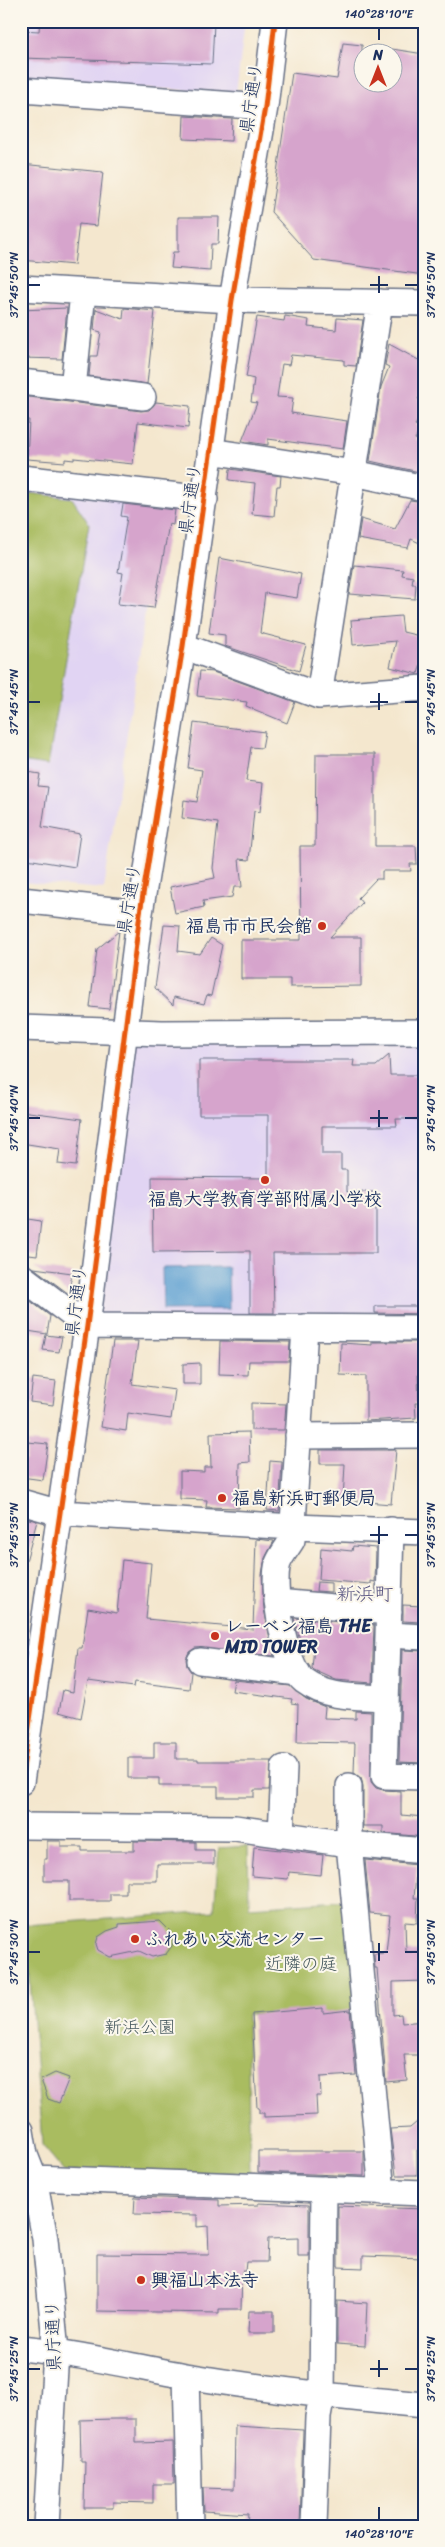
<svg xmlns="http://www.w3.org/2000/svg" width="445" height="2547" font-family="Sriracha,'Klee One',sans-serif">
	<rect width="100%" height="100%" fill="#fbf7ec"/>
	<filter id="ink" filterUnits="userSpaceOnUse"><feTurbulence type="fractalNoise" baseFrequency=".02" numOctaves="2"/><feDisplacementMap in="SourceGraphic" scale="10" xChannelSelector="R" yChannelSelector="G"/><feConvolveMatrix kernelMatrix="1 2 1 2 8 2 1 2 1" color-interpolation-filters="sRGB"/></filter>
	<filter id="wash" filterUnits="userSpaceOnUse"><feTurbulence type="fractalNoise" baseFrequency=".0096" numOctaves="4" result="noise"/><feDisplacementMap in="SourceGraphic" scale="20" xChannelSelector="R" yChannelSelector="G"/><feGaussianBlur stdDeviation="1.12" result="paint"/><feColorMatrix in="noise" values="0 0 0 0 0 0 0 0 0 0 0 0 0 0 0 0 0 1.4 0 .05"/><feComposite in="paint" operator="in"/></filter>
	<g filter="url(#wash)">
		<rect width="100%" height="100%" fill="#f4e7ce"/>
		<path fill="#e1d4f3" d="M21,21H245L236,93L21,81Z
			M21,488L161,504L104,889L21,882Z
			M124,1031L424,1032V1329L87,1326Z"/>
		<path fill="#a9bc60" stroke="#62765f" d="M21,492L72,498L89,524L48,765L21,761Z
			M248,1846L249,1907L355,1900L365,2015L247,2014L250,2173L64,2171L42,2145L26,1925L214,1911L219,1848Z"/>
		<path fill="#5fa0d2" stroke="#3d6898" d="M228,1267L229,1309L163,1310L162,1268Z"/>
		<g id="blocks">
			<path fill="#d6a4cc" d="M40,21L214,23L212,64L21,58V30L39,31Z
				M343,43L362,45V82H392V49L424,54V275L314,260L271,212L292,73L337,79Z
				M184,116L232,119L231,141L183,139Z
				M21,164L103,172L97,226L79,224L74,265L21,260Z
				M178,217H219L218,244H211L210,271L171,268L173,252H178Z
				M67,308L62,359L21,358V310Z
				M124,308L155,311L147,384L89,376L91,356H97L101,332L94,330L96,309L123,319Z
				M285,316L309,320L308,327L336,330L337,318L363,320L356,366L344,365V360L291,355L289,365L282,364L277,397L293,398L291,413L347,421L343,449L268,439V445L242,441L257,403L251,402L254,379L246,377L257,317L284,321Z
				M389,344L424,363V390L418,399L424,403V412L415,425L421,428L415,439L424,442V473L370,461L381,387L389,367L385,365Z
				M21,396L141,411L149,410L156,402L190,406L188,428L138,422L133,464L74,458V460L65,459V462L27,459L29,420H21Z
				M230,469L281,476L280,486H277L274,516L252,514L255,483L229,480Z
				M410,500L424,502V545L411,539L408,548L358,539L361,519L395,529Z
				M123,504L175,510L173,525L169,524L154,608L118,604L123,573L118,572L127,517L121,516Z
				M219,558L301,574L297,598L265,593L260,633L306,645L299,671L225,646V635L209,633Z
				M354,565L403,570L402,575L413,577L412,584H416L415,599L349,594Z
				M401,616L403,632L424,637L421,651L424,652L418,674L390,667L396,641L353,645L351,620Z
				M200,671L213,672L295,702L287,723L246,706L247,702L197,696Z
				M194,723L265,732L262,748L251,747L246,781L263,783L260,812L254,811L249,860L239,859L242,887H234L232,897L203,901L204,907L175,913L170,887L215,878L213,868L218,823L182,818L184,800L197,802L202,770L188,768Z
				M316,754H375V846H416L417,864H410L411,871H382V879H376L358,898L362,903L330,937H361V986L290,987V979H241V940H301L300,846H315Z
				M21,771L40,774L38,786L48,787L42,827L80,834L75,867L21,858Z
				M164,925L180,926L178,951L200,954L211,938L222,945L211,996L207,995L204,1004L174,997L173,1005L155,988Z
				M119,931L109,1009L90,1007L97,949Z
				M389,1055L390,1075H424V1119H396L397,1126H322V1154H341V1170H347V1192H376V1253H273L274,1313H250V1251L153,1252L152,1177L268,1178V1115H199V1060H354L353,1066H376Z
				M21,1111L82,1119L76,1166L58,1164L60,1149L21,1143Z
				M21,1218L41,1221L37,1256L21,1254Z
				M34,1268L72,1273L69,1294Z
				M21,1294L50,1316L47,1334L21,1330Z
				M375,1306H424V1314L375,1313Z
				M46,1335L62,1337L59,1352L43,1350Z
				M113,1341H138L132,1384L175,1390L171,1419L128,1413L126,1431L101,1427Z
				M220,1341L290,1342L289,1361H249L248,1375L219,1374Z
				M372,1342H424V1374H418L419,1403H415L416,1418L366,1421V1376L340,1375L341,1343L372,1345Z
				M200,1363V1384H183V1364Z
				M33,1378L56,1381L53,1405L30,1402Z
				M251,1403L286,1404L284,1430H251Z
				M249,1432L250,1462L240,1463L239,1508L206,1507L207,1500L180,1499V1471L204,1472V1467H211L210,1433Z
				M28,1442L48,1444L43,1480L21,1477V1460H26Z
				M320,1450H396L391,1504L343,1500L345,1464H320Z
				M270,1461L282,1462L279,1511L267,1510Z
				M21,1517L37,1521L26,1561H21Z
				M256,1539L274,1541L265,1558L262,1574L264,1609L274,1656L195,1648L189,1652L186,1659L187,1666L191,1672L189,1689L135,1682L134,1687L88,1681L81,1718L59,1712L63,1690L73,1692L78,1648H82L88,1608L117,1613L122,1560L151,1563L146,1619L253,1629Z
				M353,1546L376,1548L375,1582L371,1581V1584L319,1580L321,1548L352,1551Z
				M317,1582L331,1583V1592L316,1591Z
				M403,1605L422,1606L421,1622L403,1621Z
				M294,1618L374,1625L372,1683L336,1680L314,1670L312,1668L314,1647H302Z
				M402,1650L424,1651L421,1750H424V1763L399,1762Z
				M234,1680L290,1686L306,1699L325,1707L324,1718L356,1719V1711L371,1712V1782L376,1788L383,1790L401,1791V1815L424,1817V1837L383,1833V1826H363V1786L361,1778L354,1773L355,1743L297,1742L298,1704L291,1703L292,1699L232,1691Z
				M154,1742H176V1759H198V1761H272L269,1790H254V1797H218V1786H159V1778H128V1758H154Z
				M47,1841H61V1847H82V1851H134V1841L196,1842V1850H214V1864H157V1881H126V1894H110V1901H69V1881H44V1859H47Z
				M254,1847L323,1855L321,1875L289,1872L288,1879L252,1876Z
				M365,1860L417,1865L414,1898H418L417,1923L405,1922L406,1952L424,1951V1981L393,1982V2015L401,2014L402,2023L424,2021V2055H404L407,2080L386,2082L377,1968H375L374,1954L386,1953L390,1915L370,1913Z
				M160,1921L170,1931L173,1938L172,1946L166,1954L152,1957L139,1951L110,1957L98,1950L96,1944L98,1937L107,1931L119,1927V1924Z
				M323,2008V2013L350,2010L356,2075L320,2077L321,2096H316L317,2115L264,2117V2113H259V2108H257L252,2014Z
				M55,2073L69,2078L59,2103L48,2099L41,2080Z
				M424,2116V2150H417V2175H396L390,2129L410,2128Z
				M258,2151H364V2176L258,2172Z
				M135,2197L219,2200V2206L258,2205V2203L309,2205V2256H298V2238L268,2239L267,2262H246L245,2271H242L241,2309H219V2313L97,2311V2254L209,2255L208,2226L197,2227V2215L134,2214Z
				M338,2206L424,2209V2258L363,2256V2268L338,2267Z
				M337,2301L367,2303L365,2346L337,2344Z
				M249,2311H274V2333H248Z
				M114,2419H136V2443L173,2442L174,2484H153V2503L113,2502V2508H84L85,2461H81L80,2420Z
				M235,2426L303,2430L300,2526H247L248,2514L204,2511L203,2488L234,2489Z"/>
		</g>
	</g>
	<g filter="url(#ink)">
		<use href="#blocks" fill-opacity="0" stroke="#676f85" stroke-width="1"/>
		<g fill="none" stroke-linecap="round" stroke-linejoin="round">
			<g stroke="#676f85" stroke-width="28">
				<path id="minor" d="M21,90L265,107
					M21,288L232,300L424,303
					M21,382L73,388L83,293
					M73,388L143,397
					M210,451L354,473L424,488
					M21,478L205,499
					M183,646L319,696L424,688
					M319,696L380,302
					M21,900L140,913
					M21,1028L162,1033L424,1032
					M21,1276L87,1326L424,1328
					M305,1327L292,1540C288,1547 281,1555 278,1563C271,1587 284,1665 304,1681C328,1699 357,1696 386,1698
					M298,1436L422,1435
					M21,1502L60,1513L294,1527L424,1532
					M391,1530L384,1776L424,1777
					M277,1602L389,1612
					M388,1635L424,1637
					M200,1661L298,1673
					M21,1782L87,1326L140,913L183,646L232,300L265,107L275,21
					M349,1786V1844L382,2192
					M21,1826L235,1828L349,1844L424,1851
					M281,1835L284,1768
					M21,2131L25,2155L34,2178L45,2239L56,2351L46,2526
					M34,2178L424,2193
					M21,2348C77,2353 131,2366 186,2376C265,2389 344,2398 424,2405
					M186,2376L190,2526
					M314,2526L318,2417L322,2396L324,2189"/>
			</g>
			<use href="#minor" stroke="#fff" stroke-width="25"/>
			<g stroke="#fbf7ec" stroke-width="8">
				<path id="cycleway" d="M21,1782L87,1326L140,913L183,646L232,300L265,107L275,21"/>
			</g>
			<use href="#cycleway" stroke="#e8590c" stroke-width="5"/>
		</g>
	</g>
	<path fill="none" stroke="#1b2f5e" stroke-width="2" d="M379,28V40M379,276V293M28,285H40M370,285H388M405,285H418M379,693V710M28,702H40M370,702H388M405,702H418M379,1110V1127M28,1118H40M370,1118H388M405,1118H418M379,1526V1544M28,1535H40M370,1535H388M405,1535H418M379,1943V1961M28,1952H40M370,1952H388M405,1952H418M379,2360V2377M28,2369H40M370,2369H388M405,2369H418M379,2507V2520"/>
	<g fill="#c8321e" stroke="#fbf7ec" stroke-width="2">
		<circle cx="322" cy="926" r="5"/>
		<circle cx="265" cy="1180" r="5"/>
		<circle cx="222" cy="1498" r="5"/>
		<circle cx="215" cy="1636" r="5"/>
		<circle cx="135" cy="1939" r="5"/>
		<circle cx="141" cy="2280" r="5"/>
	</g>
	<g text-anchor="middle" dominant-baseline="central" stroke-width="4" stroke-linejoin="round" paint-order="stroke">
		<g font-size="18" fill="#1b2f5e" stroke="#fbf7ec">
			<text transform="translate(251 98) rotate(-82)">県庁通り</text>
			<text transform="translate(190 499) rotate(-82)">県庁通り</text>
			<text transform="translate(129 899) rotate(-81)">県庁通り</text>
			<text transform="translate(76 1301) rotate(-83)">県庁通り</text>
			<text transform="translate(53 2336) rotate(-92)">県庁通り</text>
		</g>
		<g font-size="18" font-weight="bold" fill="#1b2f5e" stroke="#fbf7ec" text-anchor="start">
			<text x="312" y="926" text-anchor="end">福島市市民会館</text>
			<text x="265" y="1199" text-anchor="middle">福島大学教育学部附属小学校</text>
			<text x="232" y="1498">福島新浜町郵便局</text>
			<text x="225" y="1626">レーベン福島 THE<tspan x="225" dy="21">MID TOWER</tspan></text>
			<text x="145" y="1939">ふれあい交流センター</text>
			<text x="151" y="2280">興福山本法寺</text>
		</g>
		<g font-size="18" fill="#46595f" stroke="#fbf7ec">
			<text x="301" y="1964">近隣の庭</text>
			<text x="140" y="2027">新浜公園</text>
		</g>
		<g font-size="19" fill="#5c5884" stroke="#fbf7ec">
			<text x="365" y="1593">新浜町</text>
		</g>
	</g>
	<rect width="445" height="2547" fill="none" stroke="#fbf7ec" stroke-width="55"/>
	<g transform="translate(378 68)"><circle r="24" fill="#fbf7ec" stroke="#a1a7b3"/>
	<path d="M0-4L9 19L0 12L-9 19Z" fill="#c8321e"/>
	<text y="-8" font-size="14" font-weight="bold" text-anchor="middle" fill="#1b2f5e">N</text>
	</g>
	<rect x="28" y="28" width="390" height="2492" fill="none" stroke="#1b2f5e" stroke-width="2"/>
	<g font-size="12" text-anchor="middle" fill="#1b2f5e">
		<text x="379" y="18">140°28'10"E</text>
		<text transform="translate(14 285) rotate(-90)" y="4">37°45'50"N</text>
		<text transform="translate(431 285) rotate(-90)" y="4">37°45'50"N</text>
		<text transform="translate(14 702) rotate(-90)" y="4">37°45'45"N</text>
		<text transform="translate(431 702) rotate(-90)" y="4">37°45'45"N</text>
		<text transform="translate(14 1118) rotate(-90)" y="4">37°45'40"N</text>
		<text transform="translate(431 1118) rotate(-90)" y="4">37°45'40"N</text>
		<text transform="translate(14 1535) rotate(-90)" y="4">37°45'35"N</text>
		<text transform="translate(431 1535) rotate(-90)" y="4">37°45'35"N</text>
		<text transform="translate(14 1952) rotate(-90)" y="4">37°45'30"N</text>
		<text transform="translate(431 1952) rotate(-90)" y="4">37°45'30"N</text>
		<text transform="translate(14 2369) rotate(-90)" y="4">37°45'25"N</text>
		<text transform="translate(431 2369) rotate(-90)" y="4">37°45'25"N</text>
		<text x="379" y="2538">140°28'10"E</text>
	</g>
</svg>
